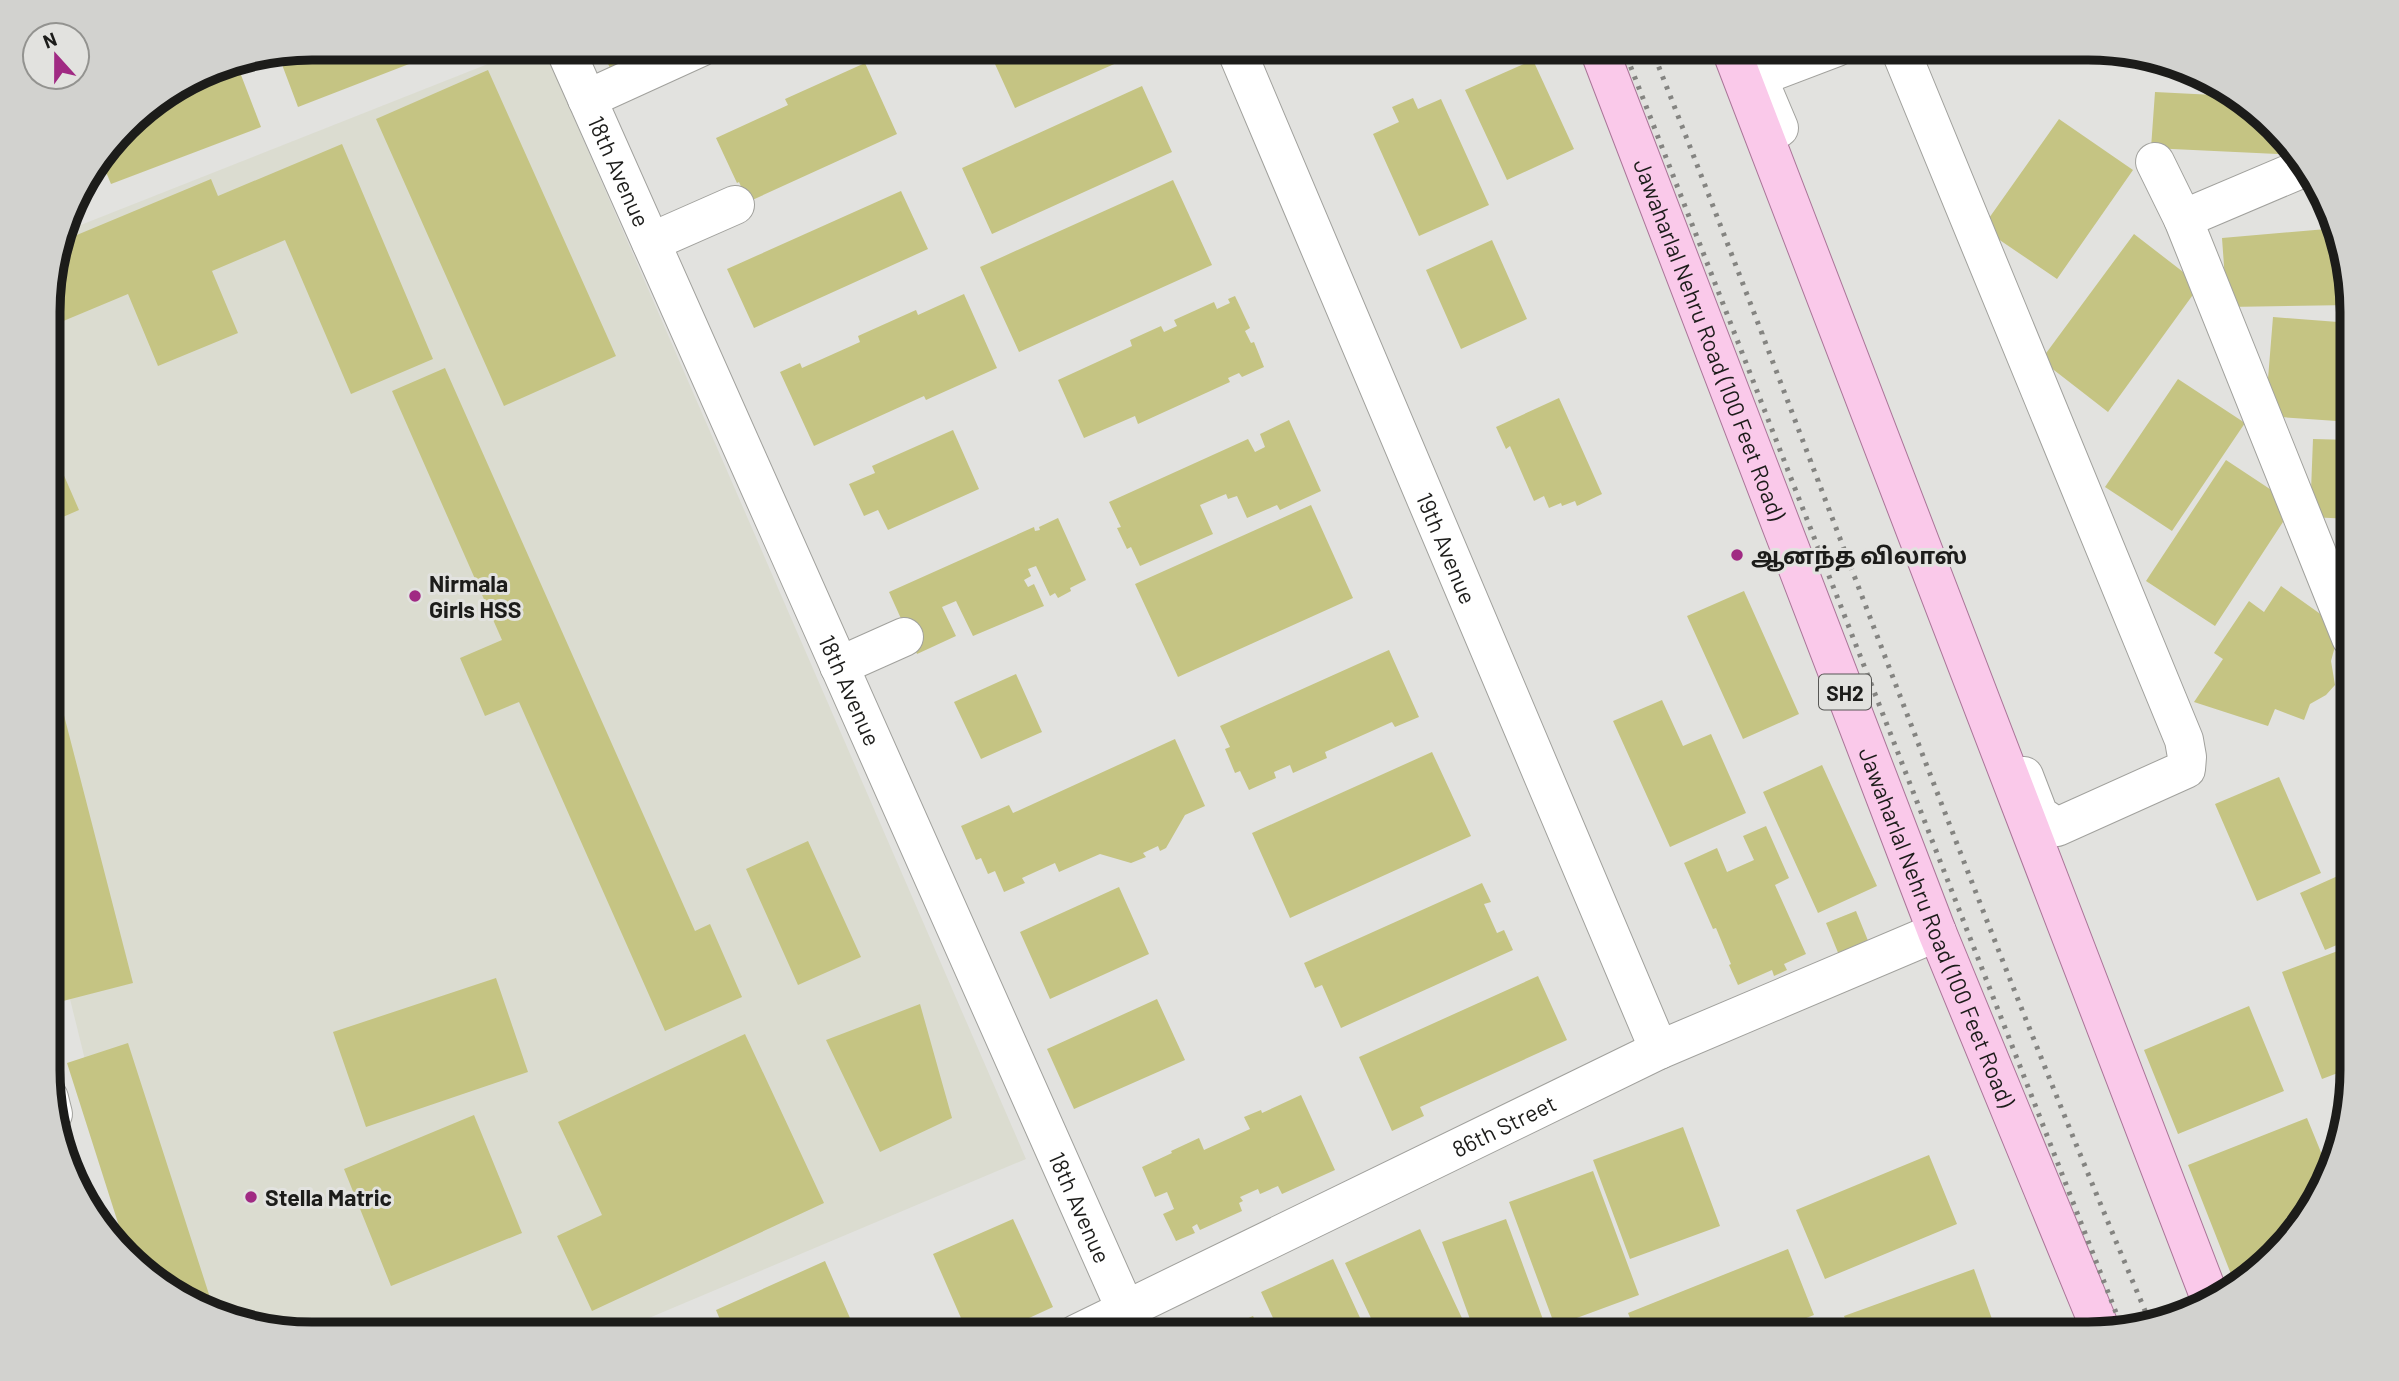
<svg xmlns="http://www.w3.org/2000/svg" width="2399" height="1381" font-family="Barlow,'Noto Sans Tamil',sans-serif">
	<rect width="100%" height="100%" fill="#e2e2df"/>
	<path fill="#dbdcd0" d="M531,47H543L1026,1159L611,1334H311L244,1325L180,1298L133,1254L49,914V278L63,232Z"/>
	<path fill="#c5c483" d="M312,47H453L298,107L278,54Z
		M600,47H655L611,70Z
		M1020,47H1115L1121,61L1015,108L995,64L1022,51Z
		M1533,60L1574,149L1507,180L1465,90Z
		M236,62L261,127L111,184L101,160L137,113L211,67Z
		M865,63L897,134L748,202L739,182L737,183L716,138L788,105L785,99Z
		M488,70L616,356L504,406L376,119Z
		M1142,86L1172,152L992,234L962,168Z
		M2155,92L2234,96L2296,155L2151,148Z
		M1413,98L1418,109L1441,99L1489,205L1419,236L1373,134L1399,122L1392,107Z
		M2059,119L2133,170L2057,279L1982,228Z
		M342,144L433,359L351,394L285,240L212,271L238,333L158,366L128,294L49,327V278L60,242L211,179L218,196Z
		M1173,180L1212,265L1019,352L980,267Z
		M901,191L928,249L754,328L727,269Z
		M2338,228L2351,294V305L2227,307L2222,238Z
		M2134,234L2200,285L2108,412L2041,360Z
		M1492,240L1527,319L1461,349L1426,270Z
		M964,294L997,368L926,400L924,396L814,446L780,372L800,363L802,368L860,342L858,336L916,310L918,315Z
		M1235,296L1250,328L1245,331L1251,343L1254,342L1264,367L1242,377L1239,373L1228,378L1230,382L1138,424L1135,416L1084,438L1058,380L1132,346L1130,340L1161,326L1164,332L1177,326L1174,320L1214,302L1217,309L1230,303L1228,299Z
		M2273,317L2351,323V422L2265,416Z
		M445,368L695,931L710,924L742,997L665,1031L519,702L485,716L460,658L502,640L392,391Z
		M2178,379L2245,423L2172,531L2105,487Z
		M1559,398L1602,494L1577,506L1575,501L1562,506L1561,503L1549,508L1544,496L1534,501L1510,446L1506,449L1496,427Z
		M1289,420L1321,491L1280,510L1277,505L1247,518L1237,496L1228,499L1226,494L1200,505L1213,534L1140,566L1131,547L1127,549L1117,528L1121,527L1109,502L1248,439L1255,452L1265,447L1260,434Z
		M953,430L979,489L888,530L878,510L864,516L849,484L875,473L872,466Z
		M2313,439L2351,440V519L2310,517Z
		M49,441L79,510L49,523Z
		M2226,460L2294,505L2215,626L2146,581Z
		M1311,505L1353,598L1178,677L1135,584Z
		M1058,518L1086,580L1070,588L1071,591L1058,598L1055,593L1050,596L1036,566L1028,569L1031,576L1024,580L1028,587L1034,584L1044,606L973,636L956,601L942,607L956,636L917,654L889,592L1034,527L1035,531L1040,530L1039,527Z
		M2281,586L2340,628L2331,661L2335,685L2326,695L2310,704L2304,720L2275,709L2268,726L2194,702L2223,659L2214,653L2249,601L2264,612Z
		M1744,591L1799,714L1743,739L1687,616Z
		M1389,650L1419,717L1395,727L1392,722L1325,752L1327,758L1293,773L1290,765L1274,772L1276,778L1249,790L1240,771L1235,773L1225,749L1230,747L1220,726Z
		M49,657L133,983L63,1001L49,947Z
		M1016,674L1042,732L981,759L954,702Z
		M1662,700L1683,746L1711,734L1746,813L1670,847L1613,721Z
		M1175,739L1205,806L1185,815L1166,848L1160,851L1158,846L1143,853L1146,857L1131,863L1100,854L1059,872L1055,863L1022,878L1025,883L1004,892L995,871L988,874L981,858L976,860L961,826L1009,805L1013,813Z
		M1432,752L1471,836L1290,918L1252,833Z
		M1822,765L1877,886L1818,913L1763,792Z
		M2279,777L2321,873L2257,901L2215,804Z
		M1766,826L1789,878L1775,885L1806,954L1784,964L1787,970L1774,976L1772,970L1738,985L1729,965L1731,964L1716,928L1713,929L1684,863L1717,848L1727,872L1754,860L1743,836Z
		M808,841L861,957L798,985L746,869Z
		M2351,870V939L2325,950L2300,893Z
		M1482,883L1491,902L1484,904L1497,933L1504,930L1513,950L1341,1028L1322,985L1315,988L1304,963Z
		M1119,887L1149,954L1050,999L1020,932Z
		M1856,911L1873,953L1843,965L1826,923Z
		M2351,946V1068L2322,1079L2282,972Z
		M1538,976L1567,1040L1420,1107L1424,1116L1392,1131L1359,1057Z
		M496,978L528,1072L366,1127L333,1032Z
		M1157,999L1185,1060L1074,1109L1047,1049Z
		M920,1004L952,1118L880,1152L826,1040Z
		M2249,1006L2284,1091L2178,1134L2144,1050Z
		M745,1034L824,1203L592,1311L557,1236L602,1215L558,1122Z
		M128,1043L215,1313L180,1298L126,1248L67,1063Z
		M1301,1095L1335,1170L1282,1194L1278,1186L1260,1194L1258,1189L1240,1197L1243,1201L1239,1203L1242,1211L1200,1230L1197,1224L1192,1227L1195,1233L1176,1241L1163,1214L1174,1209L1167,1192L1155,1197L1142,1167L1172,1153L1171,1151L1199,1138L1204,1150L1250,1129L1244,1117L1261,1110L1262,1113Z
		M2345,1106L2339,1128L2332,1111Z
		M474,1115L522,1233L391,1286L344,1169Z
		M2307,1118L2327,1167L2316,1201L2275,1256L2231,1274L2188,1165Z
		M1683,1127L1720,1226L1630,1259L1593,1160Z
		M1929,1155L1957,1224L1825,1279L1796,1210Z
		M1593,1171L1639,1295L1555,1326L1509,1202Z
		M1013,1219L1053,1307L994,1334H968L933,1254Z
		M1506,1219L1548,1333H1475L1442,1242Z
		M1420,1229L1469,1333H1378L1345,1263Z
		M1788,1249L1814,1315L1768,1333H1636L1628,1313Z
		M1333,1259L1367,1333H1280L1261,1292Z
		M825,1261L857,1334H726L716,1310Z
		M1974,1269L1997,1333H1851L1844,1316Z
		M1253,1316L1261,1333H1214Z"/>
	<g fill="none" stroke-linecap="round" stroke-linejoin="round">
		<g stroke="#a1a19d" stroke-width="40">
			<g id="minor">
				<path id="s1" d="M564,47L1136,1333"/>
				<path id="s2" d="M1235,47L1659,1050"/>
				<path d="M1899,47L2184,740L2187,757L2186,769L2057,827L2039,815L2024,776"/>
				<path d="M587,99L701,47"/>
				<path d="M1779,128L1760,83L1771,72L1837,47"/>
				<path d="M2155,162L2183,219"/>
				<path d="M2308,166L2183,219L2351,638"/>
				<path d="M651,242L735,205"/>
				<path d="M839,666L904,637"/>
				<path d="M49,1098L53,1114"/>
				<path id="s3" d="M1076,1334L1659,1050L1937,932"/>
			</g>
		</g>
		<g stroke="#aa7598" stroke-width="40">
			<g id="major">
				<path id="s4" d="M1598,47L1937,932L2102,1333"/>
				<path d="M1730,47L2211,1301"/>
			</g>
		</g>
		<use href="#minor" stroke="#fff" stroke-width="38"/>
		<use href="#major" stroke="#fac9ea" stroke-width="38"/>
		<path stroke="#848481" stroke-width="5" stroke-dasharray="3.5 7" stroke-linecap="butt" d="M1623,47L2122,1328
			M1651,47C1818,471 1971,900 2149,1320"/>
	</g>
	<g fill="#a02a83" stroke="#e2e2df" stroke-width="2.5">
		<circle cx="1737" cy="555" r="7"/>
		<circle cx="415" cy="596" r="7"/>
		<circle cx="251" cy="1197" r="7"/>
	</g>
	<g text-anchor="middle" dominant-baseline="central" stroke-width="6" stroke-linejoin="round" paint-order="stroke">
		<rect fill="#e2e2df" stroke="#575755" stroke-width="2" x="1819" y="674.5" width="52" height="35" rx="5"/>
		<g font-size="21" font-weight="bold" fill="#1c1c1a">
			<text x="1845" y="692">SH2</text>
		</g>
		<g font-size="23" fill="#1c1c1a" stroke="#e2e2df">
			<text stroke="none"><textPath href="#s1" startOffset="136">18th Avenue</textPath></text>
			<text stroke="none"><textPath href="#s4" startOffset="313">Jawaharlal Nehru Road (100 Feet Road)</textPath></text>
			<text stroke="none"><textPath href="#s2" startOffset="544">19th Avenue</textPath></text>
			<text stroke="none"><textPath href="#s1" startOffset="704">18th Avenue</textPath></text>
			<text stroke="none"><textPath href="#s4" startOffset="943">Jawaharlal Nehru Road (100 Feet Road)</textPath></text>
			<text stroke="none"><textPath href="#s3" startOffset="476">86th Street</textPath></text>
			<text stroke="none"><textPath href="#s1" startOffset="1270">18th Avenue</textPath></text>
		</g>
		<g font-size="23" font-weight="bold" fill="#1c1c1a" stroke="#e2e2df" text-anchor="start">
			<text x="1751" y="555">ஆனந்த விலாஸ்</text>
			<text x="429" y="583">Nirmala<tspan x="429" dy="26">Girls HSS</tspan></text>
			<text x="265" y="1197">Stella Matric</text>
		</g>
	</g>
	<path d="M0 0H2399V1381H0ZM312 60H2088A252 252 0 0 1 2340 312V1070A252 252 0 0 1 2088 1322H312A252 252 0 0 1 60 1070V312A252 252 0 0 1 312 60Z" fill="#d2d2cf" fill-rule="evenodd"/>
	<path fill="none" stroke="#1c1c1a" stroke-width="9" d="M312 60H2088A252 252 0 0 1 2340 312V1070A252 252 0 0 1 2088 1322H312A252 252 0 0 1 60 1070V312A252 252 0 0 1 312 60Z"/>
	<g transform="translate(56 56) rotate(339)"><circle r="33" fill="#e2e2df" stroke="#939390" stroke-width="2"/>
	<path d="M0-5L12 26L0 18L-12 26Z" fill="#a02a83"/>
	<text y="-10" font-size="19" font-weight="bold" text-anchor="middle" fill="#1c1c1a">N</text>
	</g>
</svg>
